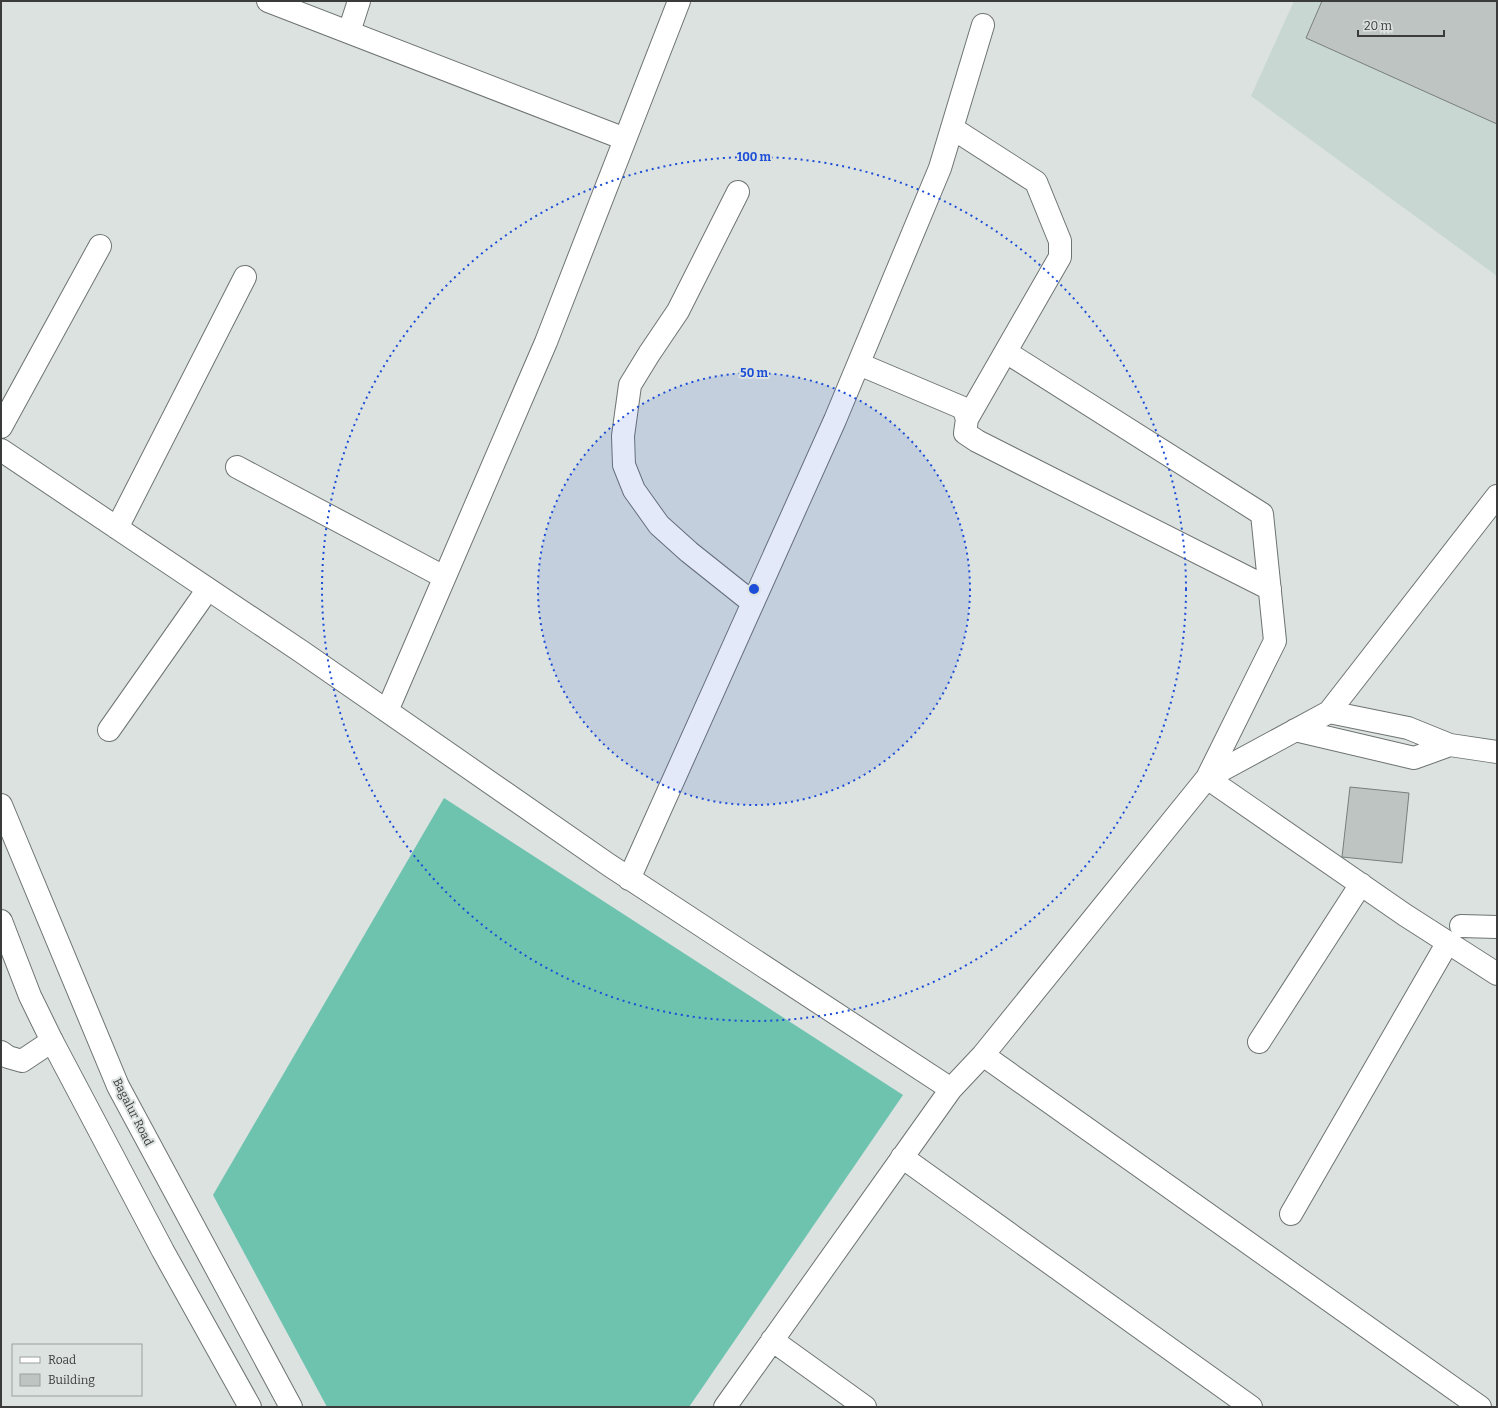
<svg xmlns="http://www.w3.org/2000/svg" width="1498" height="1408" font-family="Bitter,serif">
	<rect width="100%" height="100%" fill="#dbe2e0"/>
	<path fill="#c8d7d2" d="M1294,1H1497V276L1251,96Z"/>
	<path fill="#6ec3af" d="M444,798L903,1095L689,1407H327L213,1195Z"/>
	<path fill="#bec4c2" stroke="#787e7c" d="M1322,1H1497V124L1306,38Z
		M1350,787L1409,793L1402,863L1342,857Z"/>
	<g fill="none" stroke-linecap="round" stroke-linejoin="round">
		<g stroke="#6e7473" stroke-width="24">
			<path id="minor" d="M268,1L625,139
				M349,32L359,1
				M952,128L1036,182L1060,241V257L967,419L965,433L977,441L1270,589
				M738,192L678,311L649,354L630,385L623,436L624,465L634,490L659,525L689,552L753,603
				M859,364L963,408L967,419
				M1,427L100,246
				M1,450L302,652L609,865L951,1089
				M237,467L444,577
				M117,528L245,277
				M387,711L546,342L679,1
				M1329,712L1408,728L1450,745L1497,752
				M109,730L208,589
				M1295,730L1414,758L1450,745
				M1207,778L1329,712L1497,496
				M1207,778L1405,915L1497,974
				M629,879L835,420L940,168L983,25
				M1461,926L1497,927
				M1259,1042L1361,884
				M1,1052L8,1057L22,1061L52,1041
				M983,1055L1480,1407
				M902,1157L1251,1407
				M1291,1214L1448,942
				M772,1340L865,1407
				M725,1407L951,1089L983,1055L1207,778L1275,641L1262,514L1006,352"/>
		</g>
		<g stroke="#6e7473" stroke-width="24">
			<path id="major" d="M1,805L118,1086L291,1407
				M1,921L30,996L52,1041L163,1251L250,1407"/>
		</g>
		<use href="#minor" stroke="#fff" stroke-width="22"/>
		<use href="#major" stroke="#fff" stroke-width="22"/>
	</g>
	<circle cx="754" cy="589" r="216" fill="#1d4ed8" fill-opacity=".12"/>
	<g fill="none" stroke="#1d4ed8" stroke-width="2" stroke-dasharray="2 4">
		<circle cx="754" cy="589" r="216"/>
		<circle cx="754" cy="589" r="432"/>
	</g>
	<g text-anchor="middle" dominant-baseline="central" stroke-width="4" stroke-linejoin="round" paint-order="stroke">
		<g font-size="12" fill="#3a3c3b" stroke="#dbe2e0">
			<text transform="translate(133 1112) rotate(63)">Bagalur Road</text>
		</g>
	</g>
	<circle cx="754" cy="589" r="6" fill="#1d4ed8" stroke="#dbe2e0" stroke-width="2"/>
	<g font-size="12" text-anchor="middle" font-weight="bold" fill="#1d4ed8" stroke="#dbe2e0" stroke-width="4" stroke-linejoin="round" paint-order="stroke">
		<text x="754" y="161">100 m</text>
		<text x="754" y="377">50 m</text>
	</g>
	<rect width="1498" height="1408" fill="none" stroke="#3a3c3b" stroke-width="4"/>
	<rect x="12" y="1344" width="130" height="52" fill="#dbe2e0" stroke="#9ba09e"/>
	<rect x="20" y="1357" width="20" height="6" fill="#ffffff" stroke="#9ba09e"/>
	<text x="48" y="1364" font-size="12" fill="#3a3c3b">Road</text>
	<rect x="20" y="1374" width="20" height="12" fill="#bec4c2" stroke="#9ba09e"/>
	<text x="48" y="1384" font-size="12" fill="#3a3c3b">Building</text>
	<path d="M1358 30v6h86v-6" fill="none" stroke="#3a3c3b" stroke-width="2"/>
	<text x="1364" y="30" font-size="12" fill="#3a3c3b" stroke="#dbe2e0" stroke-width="3" paint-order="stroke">20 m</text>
</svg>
